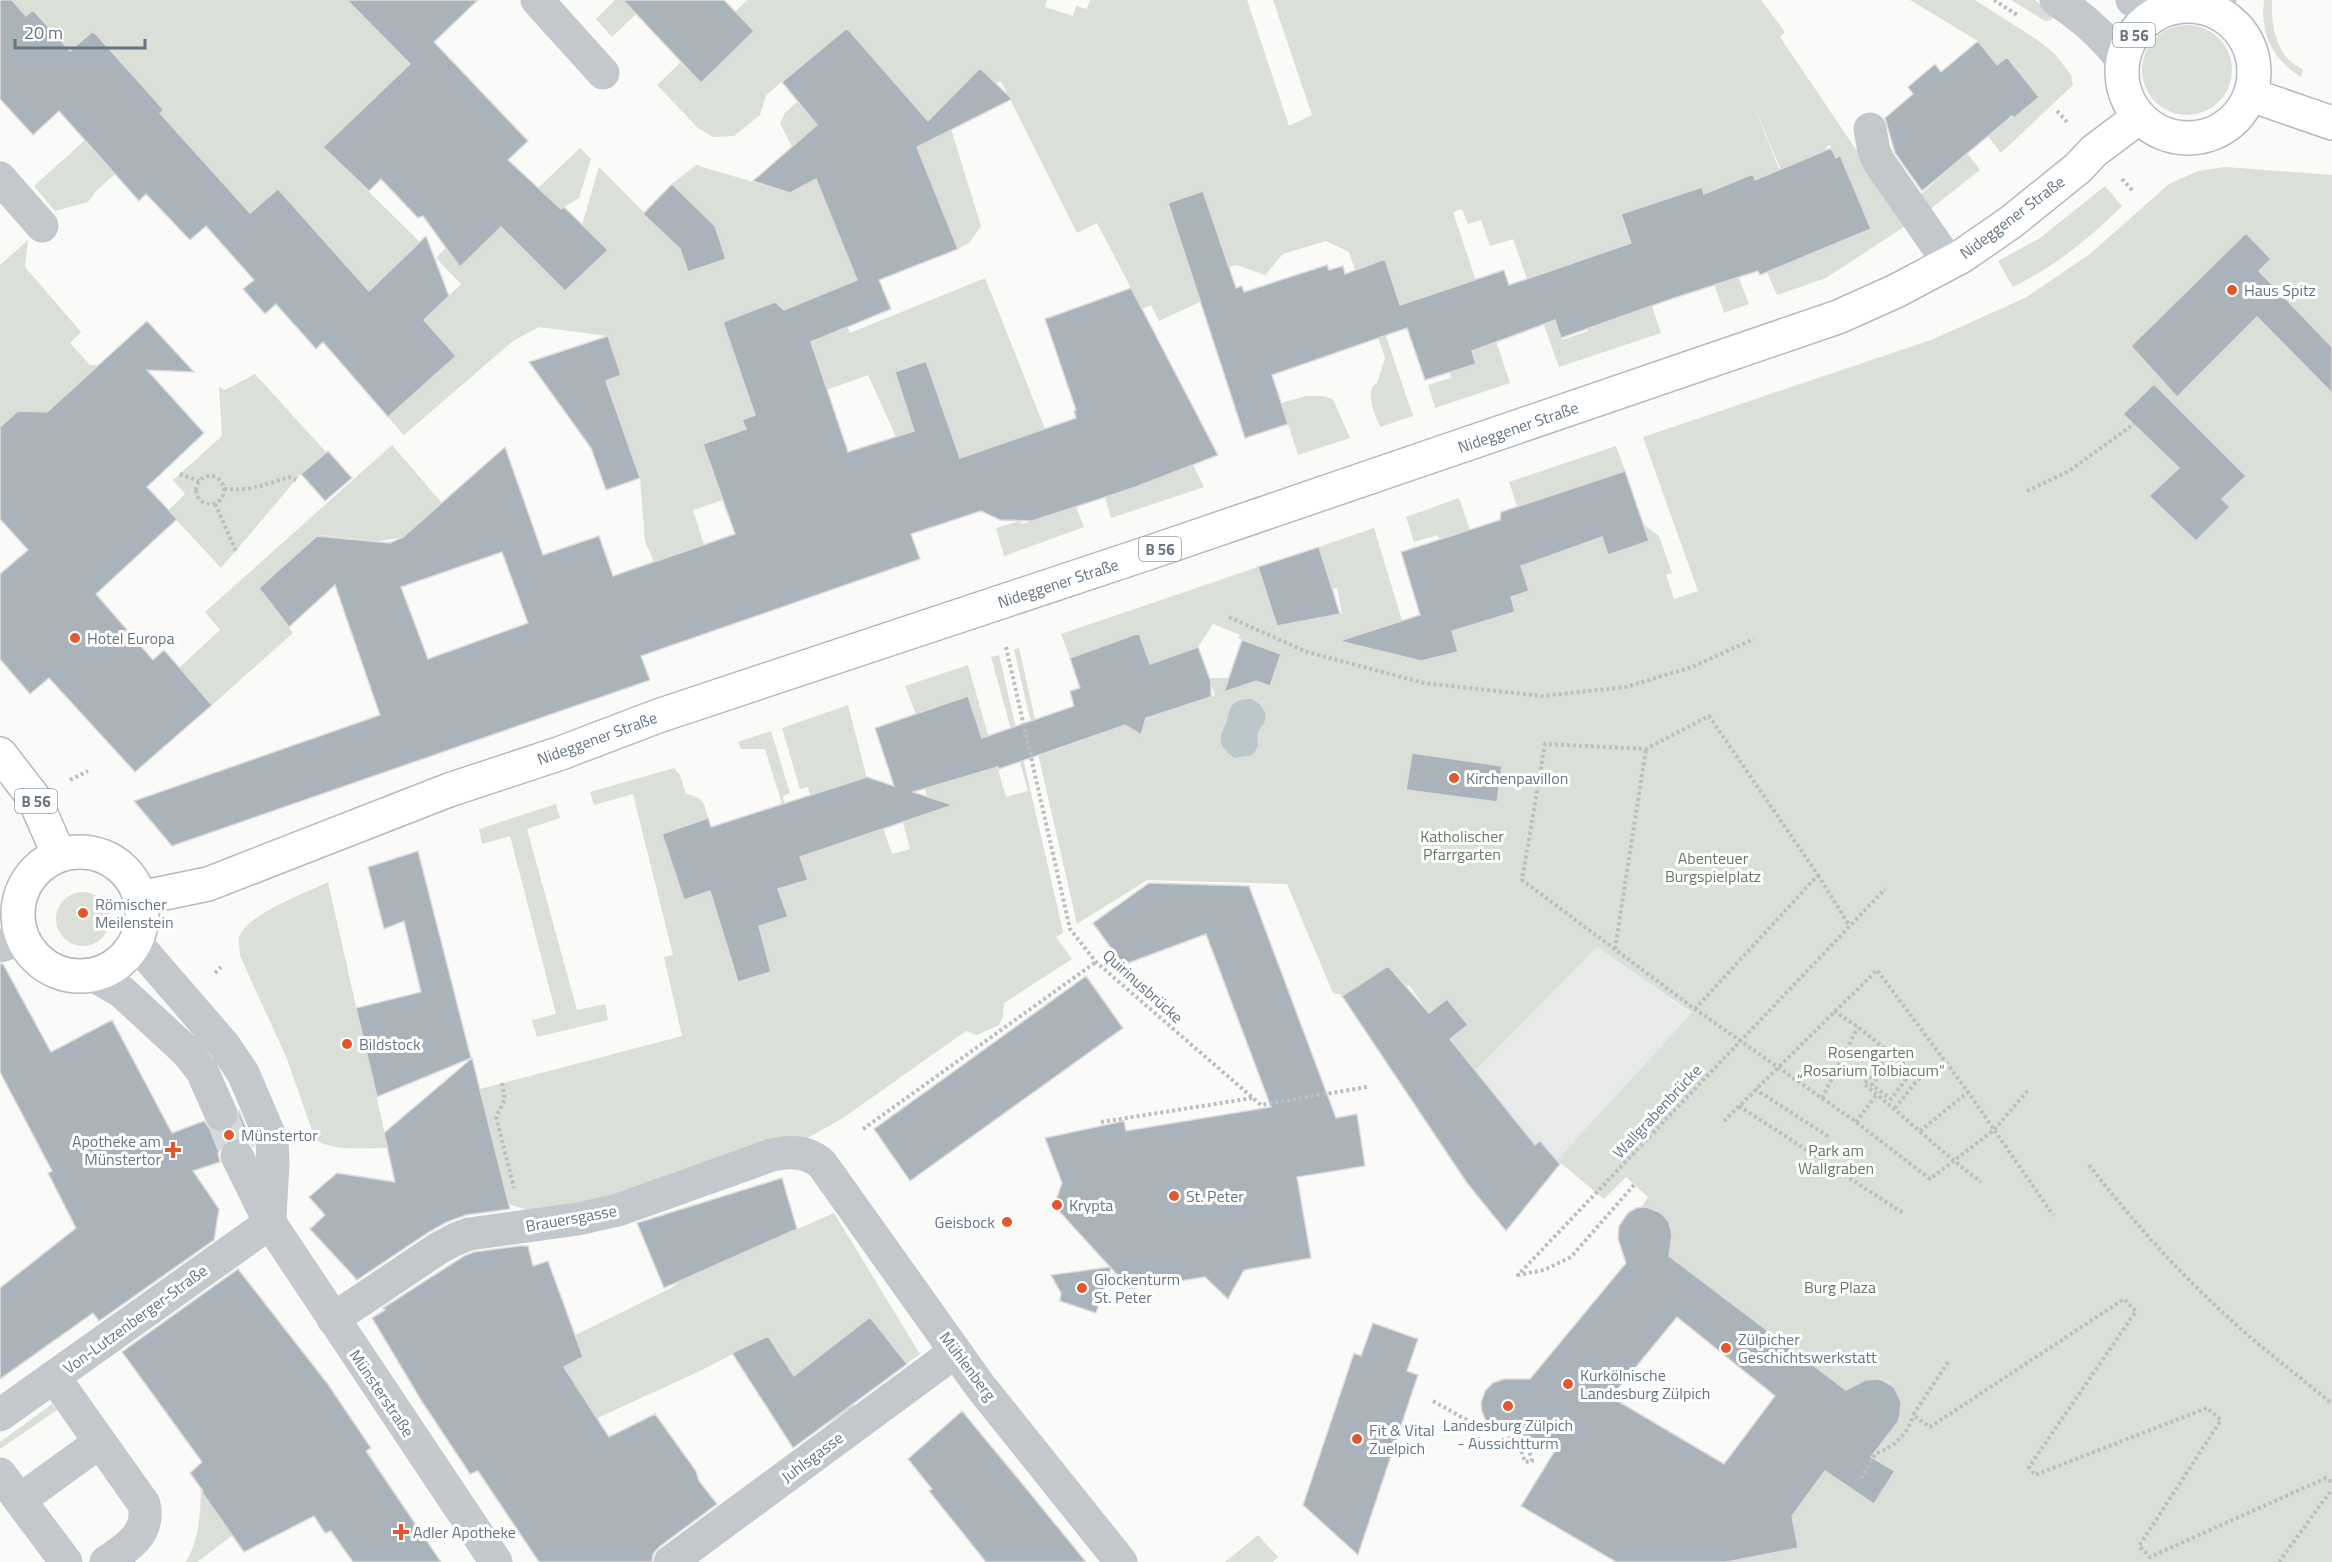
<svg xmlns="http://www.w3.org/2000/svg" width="2332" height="1562" font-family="'Titillium Web',sans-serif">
	<rect width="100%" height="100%" fill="#fafaf8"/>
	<path fill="#e8e9e9" d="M1597,947L1692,1014L1557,1160L1540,1142L1535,1145L1475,1071Z"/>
	<path fill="#dadfd7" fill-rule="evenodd" d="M12,0H347L410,65L323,147L420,242L399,262L440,304L461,284L436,258L447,246L500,226L566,291L608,250L582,225L599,167L680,249L688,272L726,259L715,226L672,184L696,165L790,193L792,147L780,123L785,113L797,102L812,118L847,28L766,95L760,115L734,136L713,137L698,128L657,85L681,62L701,82L754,31L735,12L747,0H1047L1045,7L1073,16L1076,6L1087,9L1090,0H1247L1289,126L1312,115L1273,0H1761L1785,32L1780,37L1907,225L1826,278L1777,295L1767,272L1840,169L1830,145L1826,147L1827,150L1803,160L1807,169L1784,177L1750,97L1788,191L1764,201L1753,174L1706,194L1749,304L1724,313L1696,230L1621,215L1661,333L1559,367L1542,320L1553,316L1562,340L1588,331L1593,256L1527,279L1513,239L1490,246L1481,220L1468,224L1462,209L1453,212L1510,383L1435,408L1428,385L1451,378L1450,372L1476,363L1451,288L1433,294L1436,302L1403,313L1385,260L1363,268L1413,416L1380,427C1375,414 1367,399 1373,386L1377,383L1385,358L1349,252L1326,241L1283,254L1265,275L1237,265L1229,267L1203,191L1168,203L1200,302L1159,321L1151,305L1142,309L1097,223L1077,233L1001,81L941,112L951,129L981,226L970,242L958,249L918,151L884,269L832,291L850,333L985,278L1084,527L1004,556L996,528L1020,521L1022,524L1052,515L1026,436L959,458L926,361L895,372L914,431L896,437L868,375L743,420L754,453L742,431L703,444L723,500L693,510L704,545L654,562L645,541L640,478L606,381L621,375L608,336L539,327L513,341L404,435L388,417L456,356L419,313L374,297L278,189L219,240L206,226L221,213L207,198L223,182L181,137L156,116L164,109L143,87L42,44L54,32L34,10L26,16ZM775,302L805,326L748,394L723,322Z
		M615,0H651L612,37L596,19Z
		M1910,0H1975L2039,41L2055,54L2071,75L2073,85L2001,153L1988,136L2039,96L2008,57L1997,65L1978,41Z
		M2011,0H2035L2054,15L2051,20L2045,21Z
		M2264,0H2272C2271,27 2276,58 2303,69L2301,77C2272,58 2260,35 2264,0Z
		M2142 70a45 45 0 1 1 90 0a45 45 0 1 1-90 0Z
		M85,140L115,174L97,190L88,202L55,211L34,186Z
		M580,148L591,159L579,198L561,209L538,188Z
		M1967,153L1980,170L1929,210L1919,196Z
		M2225,167L2332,175V1562H1722L1798,1548L1792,1516L1856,1430L1898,1422C1904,1406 1897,1375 1875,1380C1867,1383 1857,1389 1849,1393L1665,1253C1667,1247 1671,1240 1672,1234C1673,1217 1655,1206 1641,1208L1648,1197L1626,1177L1604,1199L1557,1160L1692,1013L1597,947L1475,1071L1450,1039L1468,1025L1447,1000L1429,1013L1409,985L1406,986L1389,967L1343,995L1333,993L1287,884L1147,880L1077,924L1014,649L1019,648L1035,719L1033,720L1045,754L1125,725L1132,729L1144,725L1146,718L1215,695L1209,678H1228L1231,672L1270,686L1281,654L1238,638L1240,635L1213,624L1198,647L1150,664L1139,634L1070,658L1061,634L1258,567L1270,606L1300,622L1342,614L1337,588L1332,589L1319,547L1374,528L1414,660L1433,654L1421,614L1487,589L1498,617L1515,612L1511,597L1529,591L1517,554L1535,561L1602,538L1609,555L1631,547L1625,530L1643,524L1659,536L1672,573L1666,575L1674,599L1698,591L1643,437L1931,340L2025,298L2090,254L2169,184L2198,171Z
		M2105,186L2122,206C2091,237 2053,268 2013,287L1998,261L2040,238Z
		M28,240L25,267L81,332L70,343L90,365H98L55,405L60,412L0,427V265Z
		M255,374L326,452L301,474L221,568L168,511L185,494L173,480L222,436L219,387L225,390Z
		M1306,396H1322L1333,399L1350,438L1298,455L1281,403Z
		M1163,404L1204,487L1111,518L1105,496L1149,483Z
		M392,445L442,503L404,537L379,541L318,535L259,588L293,633L212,705L179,668L220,630L205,612Z
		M1616,446L1625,471L1517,506L1509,482Z
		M1459,498L1470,531L1440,541L1438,535L1414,542L1406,517Z
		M999,655L1063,931V933L1056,937L1072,959L1004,1003L1003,1016L999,1025L977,1035L966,1031L843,1118L804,1140L543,1215L508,1204L480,1089L682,1036L664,957L673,955L633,794L594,805L590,792L674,768L680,775L686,794C703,797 704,802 708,818L662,834L683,899L720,888L737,945L727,947L737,982L771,972L759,926L778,889L800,857L862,837L845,784L810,795L808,787L800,789L782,728L848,705L870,790L892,854L910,849L903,823L932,812L924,787L982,739L968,696L916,714L905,686L968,665L1006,797L1028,791L991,657Z
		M771,731L790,793L783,796L784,803L782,804L765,749H741L738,742Z
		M556,804L560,818L527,829L577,1010L605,1004L608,1020L537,1037L532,1020L556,1014L510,836L482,844L479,829Z
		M328,882L388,1148C368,1148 331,1152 315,1139L287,1059L240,956C240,950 238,942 239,937C247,914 306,893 328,882Z
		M56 919a27 27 0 1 1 54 0a27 27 0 1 1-54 0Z
		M834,1213L920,1354L906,1364L870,1317L818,1358L855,1406L826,1425L768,1336L702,1370L567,1432L551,1347L673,1287L697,1267L734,1257Z
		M52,1404L57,1410L0,1449V1442Z
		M201,1491L233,1535L197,1562H186C199,1539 200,1518 201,1491Z
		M1258,1535L1278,1557L1273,1562H1225Z"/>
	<path fill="#bbc7cb" d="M1252,699C1261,704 1269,713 1264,723C1262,726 1259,729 1258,732C1256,743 1262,744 1252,755L1235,758C1224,751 1217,743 1223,730C1223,729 1227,722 1227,721C1230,705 1233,699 1252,699Z"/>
	<path fill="#aab3b9" stroke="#dcdcda" stroke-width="1.5" fill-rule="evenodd" d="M0,0H12L26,16L33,10L70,51L93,31L164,110L160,113L250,213L278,189L369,291L426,236L449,296L424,320L456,356L388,417L323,342L316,349L276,304L265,314L243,289L254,280L206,226L190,240L146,194L139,201L59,111L33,135L0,99Z
		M347,0H478L434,42L528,141L508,160L561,209L564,207L608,250L565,291L501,227L460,267L423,216L418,218L381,179L369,191L323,147L410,64Z
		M623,0H724L754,31L701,83Z
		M847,28L928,121L980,68L1012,99L917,147L958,249L879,280L891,309L811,342L848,452L914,431L895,372L926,361L960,458L1076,418L1074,411L1076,410L1045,319L1131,288L1218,455L1136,487L1032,521L1000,520L981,511L911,534L920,559L641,656L650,680L172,846L134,801L380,715L335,585L289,627L259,588L317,536L390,543L403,537L505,447L543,555L599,536L613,576L735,534L703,444L746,429L742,420L755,415L723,322L775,302L784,310L857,280L816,179L790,193L753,181L817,125L782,82ZM502,552L528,623L428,659L401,587Z
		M1978,41L1997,65L2007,57L2039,97L2014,118L2012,116L1922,191L1895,153L1885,118L1913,94L1908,87L1935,64L1941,72Z
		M1831,148L1836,158L1840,155L1871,229L1760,275L1758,271L1671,299L1561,338L1555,320L1472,351L1476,364L1425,380L1407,328L1272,375L1288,424L1245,438L1168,203L1203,191L1236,288L1242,286L1244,292L1327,265L1329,270L1343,266L1345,274L1385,259L1400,305L1504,270L1509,285L1631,243L1621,214L1702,187L1704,194L1753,174L1755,180Z
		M672,184L715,226L726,259L688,272L680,249L643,214Z
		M2246,233L2271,259L2259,271L2332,347V393L2257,317L2177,397L2131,346Z
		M147,321L194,372L147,370L204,433L147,487L177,519L96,594L153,660L164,650L212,705L135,772L49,678L30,694L0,659V574L28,550L0,519V427L18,411L47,412Z
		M608,336L621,375L606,381L640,478L606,490L591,448L529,362Z
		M2154,384L2246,476L2222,499L2230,507L2196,541L2149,496L2179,468L2123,414Z
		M328,451L352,478L325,501L301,474Z
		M1625,471L1649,541L1608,555L1602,537L1521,566L1529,591L1511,597L1515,612L1452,631L1458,652L1421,661L1339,641L1420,615L1401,552L1500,520L1501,512Z
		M1319,547L1340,614L1277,626L1258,567Z
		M1139,633L1150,664L1198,647L1211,682V697L1146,718L1141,735L1125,725L999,769L998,767L913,792L953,805L800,857L808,880L778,889L788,917L759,926L771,972L738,982L710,891L684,900L662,834L708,818L711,827L867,777L894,786L875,728L968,696L982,738L1074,706L1070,691L1080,688L1070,658Z
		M1242,640L1281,654L1270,686L1256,681L1224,692Z
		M1412,753L1502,766L1497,802L1406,790Z
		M418,851L471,1058L377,1097L356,1008L421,992L404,921L384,929L368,867Z
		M1149,883L1249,886L1336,1118L1357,1114L1365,1166L1297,1177L1311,1258L1244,1270L1228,1299L1205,1277L1130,1289L1111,1268L1096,1313L1060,1301L1061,1293L1051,1275L1110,1267L1058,1210L1056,1200L1062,1183L1045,1138L1124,1121L1126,1131L1271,1107L1206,934L1123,965L1093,923Z
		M0,964H3L51,1052L112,1020L172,1133L204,1121L210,1129L220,1133L228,1131L236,1125L239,1111L254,1147L247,1140L239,1137L229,1139L221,1146L218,1154L220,1162L193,1171L219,1209L214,1240L99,1321L93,1313L0,1379V1288L76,1228L48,1173L52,1171L0,1072Z
		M1388,966L1429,1013L1447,999L1468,1025L1450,1039L1535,1145L1540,1141L1560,1164L1506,1231L1467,1183L1342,996Z
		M1086,976L1123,1028L910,1181L874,1129Z
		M472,1058L510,1209L466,1215L447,1222L429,1232L357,1280L310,1229L325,1215L309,1197L337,1173L395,1182L384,1133Z
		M782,1178L797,1229L664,1288L637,1223Z
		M1647,1207L1661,1213L1669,1222L1672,1235L1669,1256L1846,1390L1865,1380L1877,1379L1884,1381L1894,1387L1901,1402L1900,1415L1898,1422L1871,1457L1895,1471L1874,1504L1825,1471L1792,1516L1798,1548L1727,1562H1616L1521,1506L1559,1444L1496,1430L1487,1423L1482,1412L1481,1403L1485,1391L1493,1383L1504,1379H1530L1626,1263L1618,1239L1619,1226L1628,1213L1636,1208ZM1677,1317L1775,1396L1724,1464L1611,1397Z
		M519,1246H528L533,1266L548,1261L583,1357L564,1367L609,1437L655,1414L696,1471L699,1481L717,1504L659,1547L653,1554L652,1562H539L478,1471L470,1474L421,1400L372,1318L385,1310L383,1308L464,1256L474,1252Z
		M238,1269L327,1383L371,1448L366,1451L441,1562H353L331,1531L325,1533L314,1516L244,1552L201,1491H203L190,1473L202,1462L122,1352Z
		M870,1317L907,1364L793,1448L732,1353L768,1336L794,1376Z
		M1373,1323L1418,1339L1407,1371L1418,1375L1358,1555L1303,1505L1354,1353L1361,1356Z
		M962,1411L1029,1492L1086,1562H986L929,1491L932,1489L908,1459Z"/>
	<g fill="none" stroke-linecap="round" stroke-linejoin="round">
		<path stroke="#d5d9db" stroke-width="33" stroke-dasharray="33 16" stroke-linecap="butt" d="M221,1114L237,1156"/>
		<g stroke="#b5babe" stroke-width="36">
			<path id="major" d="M2122 72a66 66 0 1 1 132 0a66 66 0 1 1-132 0Z
				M2251,95L2332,123
				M0,754L34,798L59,855
				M18 914a62 62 0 1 1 124 0a62 62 0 1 1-124 0Z
				M140,898L208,884L449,790L561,753L658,716L1151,552L1838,317L1896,291L1962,256L2011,222L2078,168L2094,151L2138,118"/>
		</g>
		<path stroke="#bbbfc2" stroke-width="4" stroke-dasharray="3 3" stroke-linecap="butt" d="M1994,0L2019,16
			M2057,111L2067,122
			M2122,179L2133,191
			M180,474L199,481
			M196 490a14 14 0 1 1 28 0a14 14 0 1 1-28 0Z
			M224,489C251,491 264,485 289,477L296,480
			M2027,491L2069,471L2134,424
			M215,504L236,551
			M1229,617L1307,652L1424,683L1542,696L1626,687L1692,667L1754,639
			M1006,647L1070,929L1096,962L1261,1105L1367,1087
			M70,780L88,771
			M1818,875L1849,925
			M1615,949L1646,749
			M215,973L221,967
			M1695,1009L1818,875L1709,716L1646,749L1545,744L1522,880L1695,1009L1856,1122L1930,1179L1994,1130L2029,1089
			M1834,1011L1858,1027L1890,1053
			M1887,1064L1906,1079L1891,1099L1872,1085Z
			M502,1083L505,1099L496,1117L514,1188
			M1755,1089L1829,1137
			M1822,1098L1858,1027
			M1739,1106L1903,1213
			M1895,1108L1920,1077L1890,1053L1864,1084C1904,1116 1940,1151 1981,1182
			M1724,1121L1877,970L1968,1092L2053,1215
			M1101,1122L1253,1098
			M1856,1122L1877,1094
			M863,1129L1096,962
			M1920,1131L1968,1092
			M2089,1165C2137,1227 2191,1286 2250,1337C2277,1360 2305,1381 2332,1404
			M1634,1185L1571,1257L1544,1270L1518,1275L1885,889
			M1948,1362L1913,1415L1930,1427L2124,1299L2136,1311L2029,1467L2035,1475L2207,1408L2221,1420L2139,1546L2150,1557L2326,1478L2332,1482
			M1433,1401L1474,1424V1439L1496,1441L1525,1435L1532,1461L1525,1462L1518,1441
			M1861,1478L1876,1453C1894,1448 1909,1432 1913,1415
			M2279,1562L2332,1489"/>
		<path stroke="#c3c8cc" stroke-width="33" d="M537,0L603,73
			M2056,0C2083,17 2103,35 2122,60
			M2132,0L2167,8
			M2214,10L2220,0
			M1870,129L1874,151L1879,162L1949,263
			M0,178L42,226
			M135,942L224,1045L243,1073L272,1141L273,1163L270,1218
			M0,946L22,939
			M93,975L122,992L186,1051L202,1071L221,1114
			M237,1156L270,1223L496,1562
			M333,1319L439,1248L456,1239L469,1234L578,1219L618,1210L772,1155C789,1151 808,1151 822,1164L980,1386L1121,1562
			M54,1377L144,1504C151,1533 127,1548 106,1562
			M0,1415L270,1223
			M0,1474L66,1562
			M20,1500L100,1442
			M670,1562L955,1352"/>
		<use href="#major" stroke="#fff" stroke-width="33"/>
		<path stroke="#bbbfc2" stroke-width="4" stroke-dasharray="3 3" stroke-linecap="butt" d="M1516,1432L1518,1441"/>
	</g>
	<g fill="#e4572e" stroke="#fff" stroke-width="2">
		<circle cx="2232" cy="290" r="6"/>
		<circle cx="75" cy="638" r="6"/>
		<circle cx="1454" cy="778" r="6"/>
		<circle cx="83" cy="913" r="6"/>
		<circle cx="347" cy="1044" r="6"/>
		<circle cx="229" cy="1135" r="6"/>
		<path d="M170 1141h6v6h6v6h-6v6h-6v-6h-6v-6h6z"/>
		<circle cx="1174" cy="1196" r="6"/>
		<circle cx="1057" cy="1205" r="6"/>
		<circle cx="1007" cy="1222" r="6"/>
		<circle cx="1082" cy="1288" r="6"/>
		<circle cx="1726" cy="1348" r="6"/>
		<circle cx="1568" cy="1384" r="6"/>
		<circle cx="1508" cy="1406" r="6"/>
		<circle cx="1357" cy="1439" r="6"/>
		<path d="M398 1523h6v6h6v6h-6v6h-6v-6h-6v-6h6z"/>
	</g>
	<g text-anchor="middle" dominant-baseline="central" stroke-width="6" stroke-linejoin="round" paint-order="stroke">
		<g fill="#fff" stroke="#939fa8" stroke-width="1.5">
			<rect x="2113" y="23" width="42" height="24" rx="4.5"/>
			<rect x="1139" y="537" width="42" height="24" rx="4.5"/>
			<rect x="15" y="789" width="42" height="24" rx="4.5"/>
		</g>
		<g font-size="15" font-weight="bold" fill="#657683">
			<text x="2134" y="35">B 56</text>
			<text x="1160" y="549">B 56</text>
			<text x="36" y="801">B 56</text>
		</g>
		<g font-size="16" fill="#657683" stroke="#fff">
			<text transform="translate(2012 217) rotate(-37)">Nideggener Straße</text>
			<text transform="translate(1518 427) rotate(-19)">Nideggener Straße</text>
			<text transform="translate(1058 583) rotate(-18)">Nideggener Straße</text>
			<text transform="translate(597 738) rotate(-20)">Nideggener Straße</text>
			<text transform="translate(1143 986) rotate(42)">Quirinusbrücke</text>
			<text transform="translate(1657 1111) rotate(-47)">Wallgrabenbrücke</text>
			<text transform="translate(571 1218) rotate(-10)">Brauersgasse</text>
			<text transform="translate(135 1319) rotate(-36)">Von-Lutzenberger-Straße</text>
			<text transform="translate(968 1366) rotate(53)">Mühlenberg</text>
			<text transform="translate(382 1393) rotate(56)">Münsterstraße</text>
			<text transform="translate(812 1457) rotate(-37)">Juhlsgasse</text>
		</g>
		<g font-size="16" fill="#657683" stroke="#fff" text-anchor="start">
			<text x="2244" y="290">Haus Spitz</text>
			<text x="87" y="638">Hotel Europa</text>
			<text x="1466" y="778">Kirchenpavillon</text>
			<text x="95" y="904">Römischer<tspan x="95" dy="18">Meilenstein</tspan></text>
			<text x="359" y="1044">Bildstock</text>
			<text x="241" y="1135">Münstertor</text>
			<text x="161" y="1141" text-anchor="end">Apotheke am<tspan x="161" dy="18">Münstertor</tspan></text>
			<text x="1186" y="1196">St. Peter</text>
			<text x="1069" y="1205">Krypta</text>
			<text x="995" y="1222" text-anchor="end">Geisbock</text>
			<text x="1094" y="1279">Glockenturm<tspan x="1094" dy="18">St. Peter</tspan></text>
			<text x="1738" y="1339">Zülpicher<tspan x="1738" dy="18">Geschichtswerkstatt</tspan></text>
			<text x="1580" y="1375">Kurkölnische<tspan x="1580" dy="18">Landesburg Zülpich</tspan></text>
			<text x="1508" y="1425" text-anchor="middle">Landesburg Zülpich<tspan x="1508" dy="18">- Aussichtturm</tspan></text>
			<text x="1369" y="1430">Fit &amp; Vital<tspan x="1369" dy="18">Zuelpich</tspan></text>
			<text x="413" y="1532">Adler Apotheke</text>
		</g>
		<g font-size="16" fill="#687a64" stroke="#fff">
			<text x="1462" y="836">Katholischer<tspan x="1462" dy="18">Pfarrgarten</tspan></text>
			<text x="1713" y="858">Abenteuer<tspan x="1713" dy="18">Burgspielplatz</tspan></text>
			<text x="1871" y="1052">Rosengarten<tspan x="1871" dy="18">„Rosarium Tolbiacum“</tspan></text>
			<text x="1836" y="1150">Park am<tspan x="1836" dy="18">Wallgraben</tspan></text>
			<text x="1840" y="1287">Burg Plaza</text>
		</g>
	</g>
	<path d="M15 39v9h130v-9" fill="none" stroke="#657683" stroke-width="3"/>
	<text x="24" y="39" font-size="18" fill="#657683" stroke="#ffffff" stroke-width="4.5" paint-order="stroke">20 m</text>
</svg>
